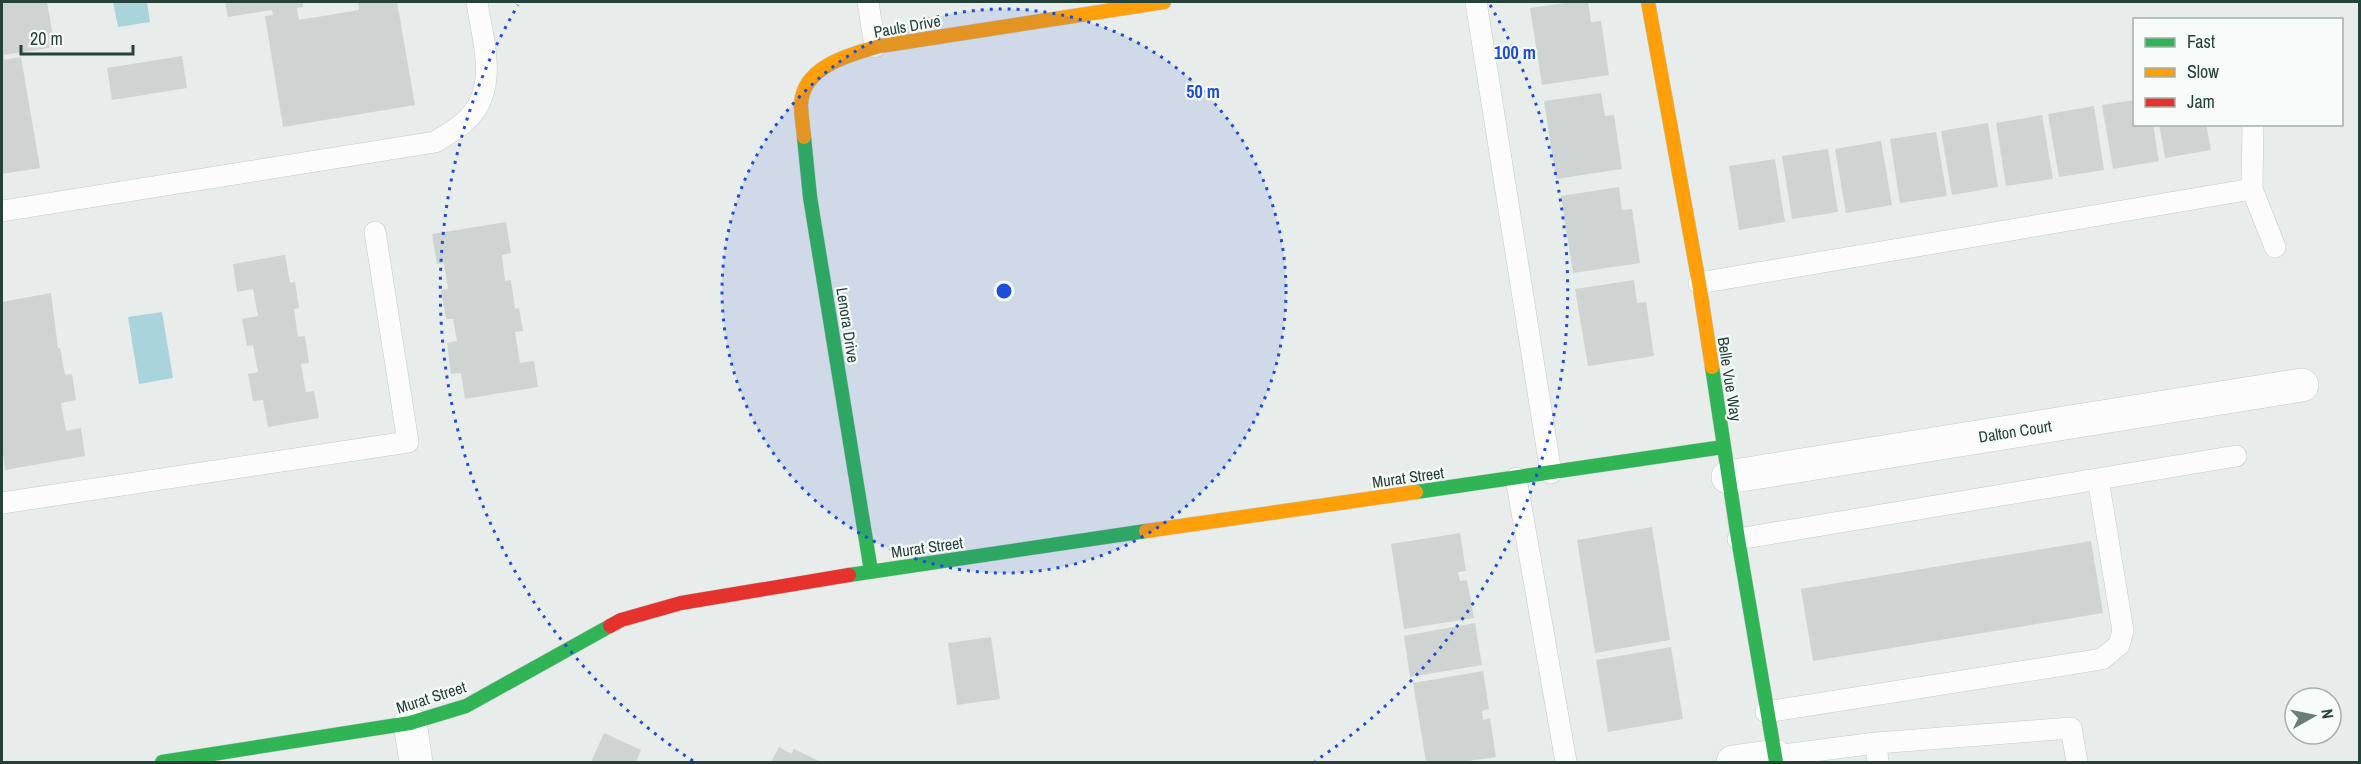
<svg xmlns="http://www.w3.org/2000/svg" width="2361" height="764" font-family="'Archivo Narrow',sans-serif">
	<rect width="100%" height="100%" fill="#e8edeb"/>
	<path fill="#a9d4db" d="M113,2H147L150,22L118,27Z
		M162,312L173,378L139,384L128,317Z"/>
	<path fill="#cfd4d2" d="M2,2H47L55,47L4,55V60L21,57L40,168L2,174Z
		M225,2H303V7L297,8L299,20L359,10L358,2H397L415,105L283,127L265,16L273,15L272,10L228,17Z
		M1572,2H1588L1591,22L1601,21L1609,75L1542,85L1530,8Z
		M182,56L187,88L112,100L107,68Z
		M1601,93L1605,116L1614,115L1622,169L1556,179L1544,101Z
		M2134,100V124H2153L2159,161L2113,169L2102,105Z
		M2094,106L2104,170L2059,177L2048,114Z
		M2042,115L2053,179L2006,186L1996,123Z
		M1988,123L1998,187L1952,195L1941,131Z
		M2159,124H2206L2211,150L2165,158Z
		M1936,132L1947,196L1900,203L1890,139Z
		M1881,141L1892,205L1846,213L1835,149Z
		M1828,149L1838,212L1792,219L1782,156Z
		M1775,159L1785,222L1739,230L1729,166Z
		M1619,187L1622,210L1632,209L1640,263L1573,273L1561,196Z
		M506,222L511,253L502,255L505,281L511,280L515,309L519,308L523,331L515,332L520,363L534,361L538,387L465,399L461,373L451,374L447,343L457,341L453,319H446L441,290L448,289L444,263L437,264L432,234Z
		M285,255L290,283L295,282L299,308L294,309L298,337L305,336L309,363L301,364L306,392L314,391L319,418L268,427L263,400L253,401L248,374L258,372L253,345L247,346L242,319L258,316L253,289L237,292L233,264Z
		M1634,280L1637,303L1646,302L1654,356L1588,366L1575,289Z
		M51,293L58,348H60L65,375L72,374L76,400L61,403L66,431L81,428L85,456L5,470L2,445V302Z
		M1652,527L1670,640L1595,653L1577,540Z
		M1460,533L1466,571L1458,572L1460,581L1467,580L1474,618L1404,629L1391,544Z
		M2091,541L2103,613L1813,661L1801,589Z
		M1475,623L1482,665L1410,677L1404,636Z
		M991,637L1000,699L957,705L948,643Z
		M1671,647L1683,719L1608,732L1596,660Z
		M1483,671L1489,709L1482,711L1483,720L1490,718L1496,757L1461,762H1426L1413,683Z
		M604,733L641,750L636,762H591Z
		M779,747L791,754L794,749L821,762H771Z"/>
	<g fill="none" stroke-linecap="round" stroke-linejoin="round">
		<g stroke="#c5cac8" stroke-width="22">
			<path id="lane" d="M868,2L875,47
				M1476,2L1551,473
				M2253,124L2252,189L2275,247
				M2,211L435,142C444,136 454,131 462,124C501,93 483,43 477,2
				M1699,283L2252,189
				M1516,478L1566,762
				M2,503L408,442L375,232
				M1738,539L2236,456
				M1766,712L2102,659L2119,645L2123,631L2098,479
				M1876,743L1878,762
				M1775,756L1876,743L2071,728L2077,762"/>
		</g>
		<g stroke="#c5cac8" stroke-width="34">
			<path id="street" d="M1728,477L2302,385
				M410,723L416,762
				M1733,762L1775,756"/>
		</g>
		<g stroke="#c3cbc8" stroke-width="15">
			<path id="fast" d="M804,137L810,197L871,571
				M1712,367L1738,539L1776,762
				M1416,492L1723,447
				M849,575L1146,531
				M162,762L410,723L466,706L610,626"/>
		</g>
		<g stroke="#c3cbc8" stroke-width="15">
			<path id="slow" d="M1648,2L1699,283L1712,367
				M804,137C803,126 801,115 801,104C803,66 851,54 880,46L1164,2
				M1146,531L1416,492"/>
		</g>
		<g stroke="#c3cbc8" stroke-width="15">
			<path id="jam" d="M610,626L621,620L681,603L849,575"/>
		</g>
		<use href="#lane" stroke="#fcfcfc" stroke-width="21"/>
		<use href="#street" stroke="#fcfcfc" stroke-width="33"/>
		<use href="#fast" stroke="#30b455" stroke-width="14"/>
		<use href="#slow" stroke="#ff9f0a" stroke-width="14"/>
		<use href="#jam" stroke="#e5322d" stroke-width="14"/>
	</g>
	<circle cx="1004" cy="291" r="282" fill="#1d4ed8" fill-opacity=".12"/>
	<g fill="none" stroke="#1d4ed8" stroke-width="3" stroke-dasharray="3 6">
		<circle cx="1004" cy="291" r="282"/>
		<path d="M693 761A564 564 0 0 1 518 5M1490 5A564 564 0 0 1 1315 761"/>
	</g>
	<g text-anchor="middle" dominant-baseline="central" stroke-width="4.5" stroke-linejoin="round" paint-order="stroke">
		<g font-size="16" fill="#24423a" stroke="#f7fbf9">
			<text transform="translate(907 26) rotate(-10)">Pauls Drive</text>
			<text transform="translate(848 325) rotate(81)">Lenora Drive</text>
			<text transform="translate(1730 379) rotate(81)">Belle Vue Way</text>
			<text transform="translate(2015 431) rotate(-9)">Dalton Court</text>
			<text transform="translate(1408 477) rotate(-8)">Murat Street</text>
			<text transform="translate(927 547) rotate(-8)">Murat Street</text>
			<text transform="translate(431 697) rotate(-18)">Murat Street</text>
		</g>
	</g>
	<circle cx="1004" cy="291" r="9" fill="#1d4ed8" stroke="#f7fbf9" stroke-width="3"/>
	<g font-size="18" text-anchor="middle" font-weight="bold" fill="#1d4ed8" stroke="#f7fbf9" stroke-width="4.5" stroke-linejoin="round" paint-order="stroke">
		<text x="1515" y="59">100 m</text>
		<text x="1203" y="98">50 m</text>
	</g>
	<rect width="2361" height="764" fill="none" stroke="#24423a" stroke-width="6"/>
	<rect x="2133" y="18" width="210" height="108" fill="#f7fbf9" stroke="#a3b1ad" stroke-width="1.5"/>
	<rect x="2145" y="38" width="30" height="9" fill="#30b455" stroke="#a3b1ad" stroke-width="1.5"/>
	<text x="2187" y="48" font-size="18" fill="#24423a">Fast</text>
	<rect x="2145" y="68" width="30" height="9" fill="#ff9f0a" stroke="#a3b1ad" stroke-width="1.5"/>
	<text x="2187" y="78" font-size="18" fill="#24423a">Slow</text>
	<rect x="2145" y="98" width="30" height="9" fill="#e5322d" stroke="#a3b1ad" stroke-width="1.5"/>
	<text x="2187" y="108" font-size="18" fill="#24423a">Jam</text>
	<g transform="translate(2313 716) rotate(81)"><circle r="28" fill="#f7fbf9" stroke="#a3b1ad" stroke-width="1.5"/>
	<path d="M0-4.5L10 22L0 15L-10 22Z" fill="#697e78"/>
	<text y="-9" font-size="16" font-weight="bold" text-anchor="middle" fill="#24423a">N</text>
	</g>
	<path d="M21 45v9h112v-9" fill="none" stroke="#24423a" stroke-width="3"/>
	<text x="30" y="45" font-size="18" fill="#24423a" stroke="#f7fbf9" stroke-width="4.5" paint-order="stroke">20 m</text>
</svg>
